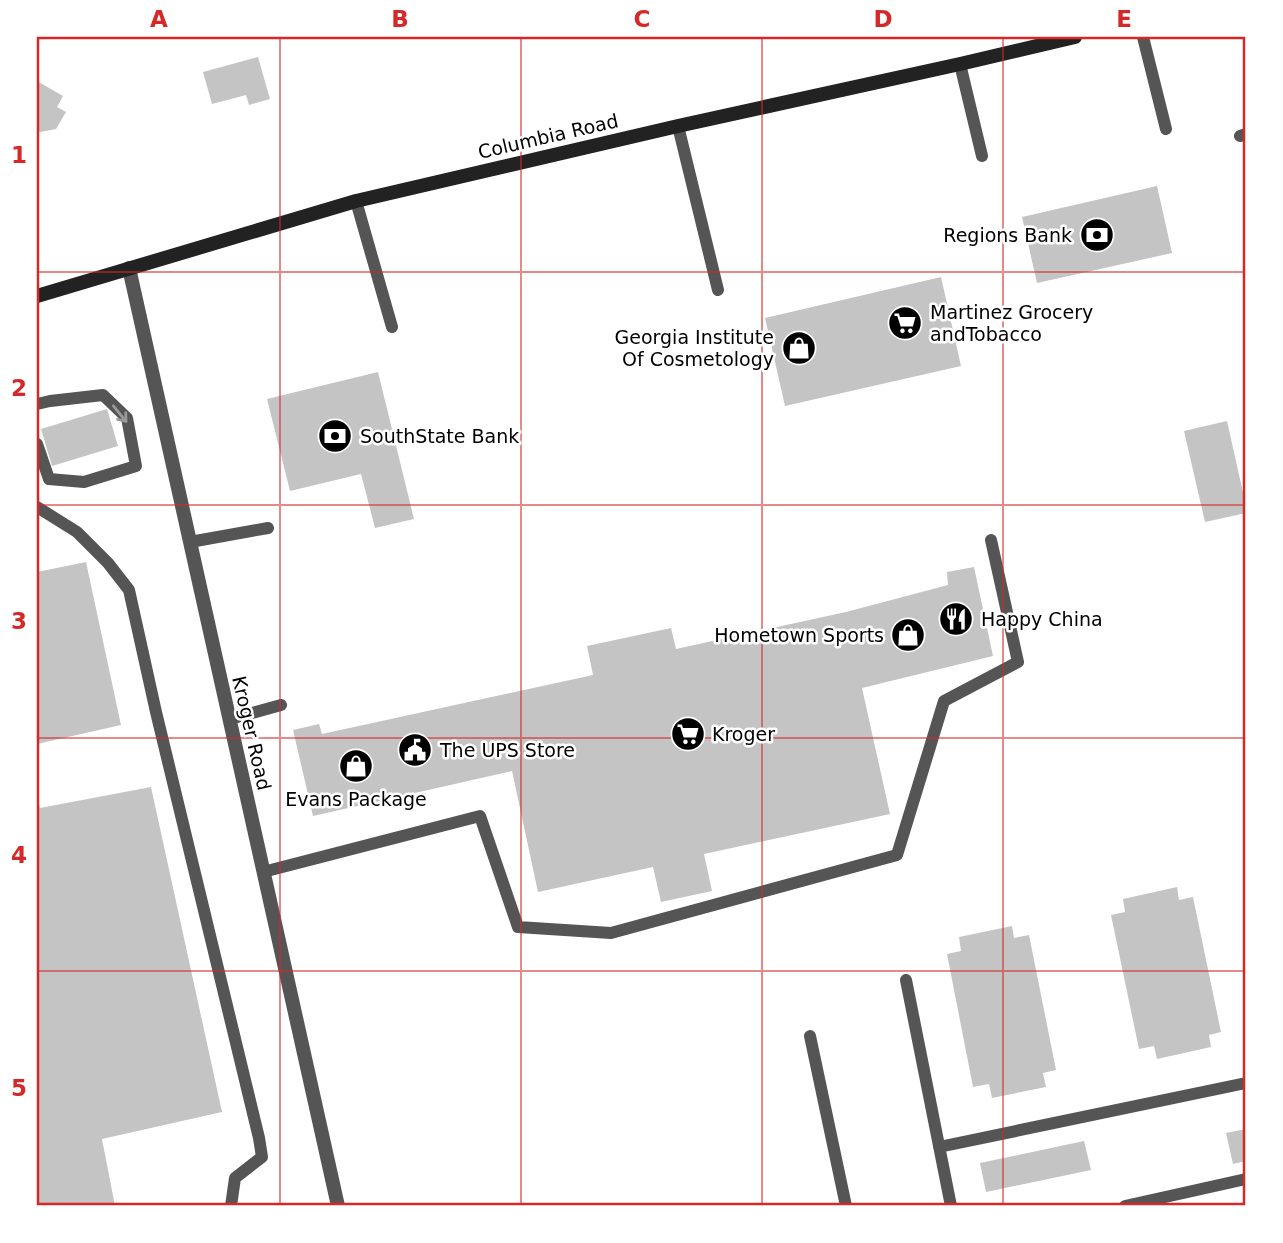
<svg xmlns="http://www.w3.org/2000/svg" width="1283" height="1243" font-family="'DejaVu Sans',sans-serif">
	<rect width="100%" height="100%" fill="#fff"/>
	<path fill="#c4c4c4" d="M258,57L270,99L249,105L246,95L212,104L203,72Z
		M37,81L63,96L57,107L66,112L56,129L40,132L37,130Z
		M1157,186L1172,253L1037,283L1022,217Z
		M941,277L961,366L785,406L765,318Z
		M378,372L414,519L375,528L361,474L290,491L267,399Z
		M107,409L118,446L52,466L41,429Z
		M1227,421L1246,506V513L1205,522L1184,431Z
		M86,562L121,725L37,744V572Z
		M974,567L993,656L862,688L890,814L704,854L712,891L661,902L653,867L538,892L512,771L313,816L293,730L319,724L322,734L593,675L587,646L671,628L676,649L846,612L948,585L947,572Z
		M151,787L222,1112L102,1139L115,1206H37V797L40,808Z
		M1177,887L1179,900L1193,897L1221,1032L1209,1035L1211,1047L1157,1059L1154,1046L1139,1049L1111,915L1125,912L1123,899Z
		M1012,926L1014,938L1029,935L1056,1070L1043,1073L1046,1087L992,1098L989,1084L973,1087L947,954L961,951L959,937Z
		M1246,1129V1161L1233,1164L1226,1133Z
		M1084,1141L1091,1170L986,1192L980,1163Z"/>
	<g fill="none" stroke-linecap="round" stroke-linejoin="round">
		<path stroke="#555" stroke-width="12" d="M1143,37L1166,129
			M960,64L982,156
			M678,126L718,290
			M1240,136L1246,134
			M356,201L392,327
			M37,404L50,401L103,395L127,418L136,466L84,482L49,479L37,444
			M37,507L77,532L108,563L129,590L156,712L259,1138L262,1157L235,1178L231,1206
			M190,542L268,528
			M230,719L281,705
			M263,872L480,816L518,927L611,933L897,855L944,701L1018,662L991,540
			M906,980L951,1206
			M810,1036L846,1206
			M939,1147L1246,1083
			M1125,1206L1246,1179"/>
		<path stroke="#555" stroke-width="14" d="M129,268L338,1206"/>
		<path stroke="#222" stroke-width="14" d="M37,296L356,201L678,126L960,64L1075,37"/>
	</g>
	<defs><path id="oneway-shaft" d="M-6 0H5M1.5-3L5.5 0L1.5 3" fill="none" stroke-width="1.6" stroke-linecap="round" stroke-linejoin="round" transform="scale(1.75)"/></defs>
	<use stroke="#999" href="#oneway-shaft" transform="translate(120 414) rotate(51)"/>
	<path fill="none" stroke="#d62828" stroke-width="2" stroke-opacity="0.55" d="M280,37V1206M521,37V1206M762,37V1206M1003,37V1206M37,272H1246M37,505H1246M37,738H1246M37,971H1246"/>
	<defs>
		<g id="bank-disc" transform="scale(1.75)"><circle r="9.5" fill="#000" stroke="#fff"/><path d="M-6-4H6V4H-6ZM0-2.3a2.3 2.3 0 1 0 0 4.6a2.3 2.3 0 1 0 0-4.6Z" fill="#fff"/></g>
		<g id="supermarket-disc" transform="scale(1.75)"><circle r="9.5" fill="#000" stroke="#fff"/><path d="M-6-5.5h2.5l.6 2H6L4.5 2H-2.5L-4.4-4H-6ZM-1.5 3.2a1.3 1.3 0 1 0 .1 0ZM3 3.2a1.3 1.3 0 1 0 .1 0Z" fill="#fff"/></g>
		<g id="shop-disc" transform="scale(1.75)"><circle r="9.5" fill="#000" stroke="#fff"/><path d="M-5-2.5h2.3a2.7 3.5 0 0 1 5.4 0H5L5.5 6h-11ZM-1.5-2.5h3a1.5 2.3 0 0 0-3 0Z" fill="#fff"/></g>
		<g id="restaurant-disc" transform="scale(1.75)"><circle r="9.5" fill="#000" stroke="#fff"/><path d="M-5-6h1v4h1v-4h1v4h1v-4h1v5L-1.5 .5V6h-2V.5L-5-1ZM5-6V6H3V1.5H1.5Q1.5-4 5-6Z" fill="#fff"/></g>
		<g id="civic-disc" transform="scale(1.75)"><circle r="9.5" fill="#000" stroke="#fff"/><path d="M-.6-6.5H3V-4.5H.6V-3L4-1V1h2V6H-6V1h2V-1L-.6-3ZM-1.2 2.5V6h2.4V2.5Z" fill="#fff"/></g>
	</defs>
	<g fill-rule="evenodd">
		<use href="#bank-disc" x="1097" y="235"/>
		<use href="#supermarket-disc" x="905" y="323"/>
		<use href="#shop-disc" x="799" y="348"/>
		<use href="#bank-disc" x="335" y="436"/>
		<use href="#restaurant-disc" x="956" y="619"/>
		<use href="#shop-disc" x="908" y="635"/>
		<use href="#supermarket-disc" x="688" y="734"/>
		<use href="#civic-disc" x="415" y="750"/>
		<use href="#shop-disc" x="356" y="766"/>
	</g>
	<g text-anchor="middle" dominant-baseline="central" stroke-width="5" stroke-linejoin="round" paint-order="stroke">
		<g font-size="19" fill="#000" stroke="#fff">
			<text transform="translate(548 136) rotate(-13)">Columbia Road</text>
			<text transform="translate(252 733) rotate(77)">Kroger Road</text>
		</g>
		<g font-size="19" fill="#000" stroke="#fff" text-anchor="start">
			<text x="1072" y="235" text-anchor="end">Regions Bank</text>
			<text x="930" y="312">Martinez Grocery<tspan x="930" dy="22">andTobacco</tspan></text>
			<text x="774" y="337" text-anchor="end">Georgia Institute<tspan x="774" dy="22">Of Cosmetology</tspan></text>
			<text x="360" y="436">SouthState Bank</text>
			<text x="981" y="619">Happy China</text>
			<text x="884" y="635" text-anchor="end">Hometown Sports</text>
			<text x="712" y="734">Kroger</text>
			<text x="440" y="750">The UPS Store</text>
			<text x="356" y="799" text-anchor="middle">Evans Package</text>
		</g>
	</g>
	<rect width="1283" height="1243" fill="none" stroke="#ffffff" stroke-width="77"/>
	<rect x="38" y="38" width="1206" height="1166" fill="none" stroke="#d62828" stroke-width="2.5"/>
	<g font-size="23" text-anchor="middle" font-weight="bold" fill="#d62828">
		<text x="159" y="27">A</text>
		<text x="400" y="27">B</text>
		<text x="642" y="27">C</text>
		<text x="883" y="27">D</text>
		<text x="1124" y="27">E</text>
		<text x="19" y="163">1</text>
		<text x="19" y="396">2</text>
		<text x="19" y="629">3</text>
		<text x="19" y="863">4</text>
		<text x="19" y="1096">5</text>
	</g>
</svg>
